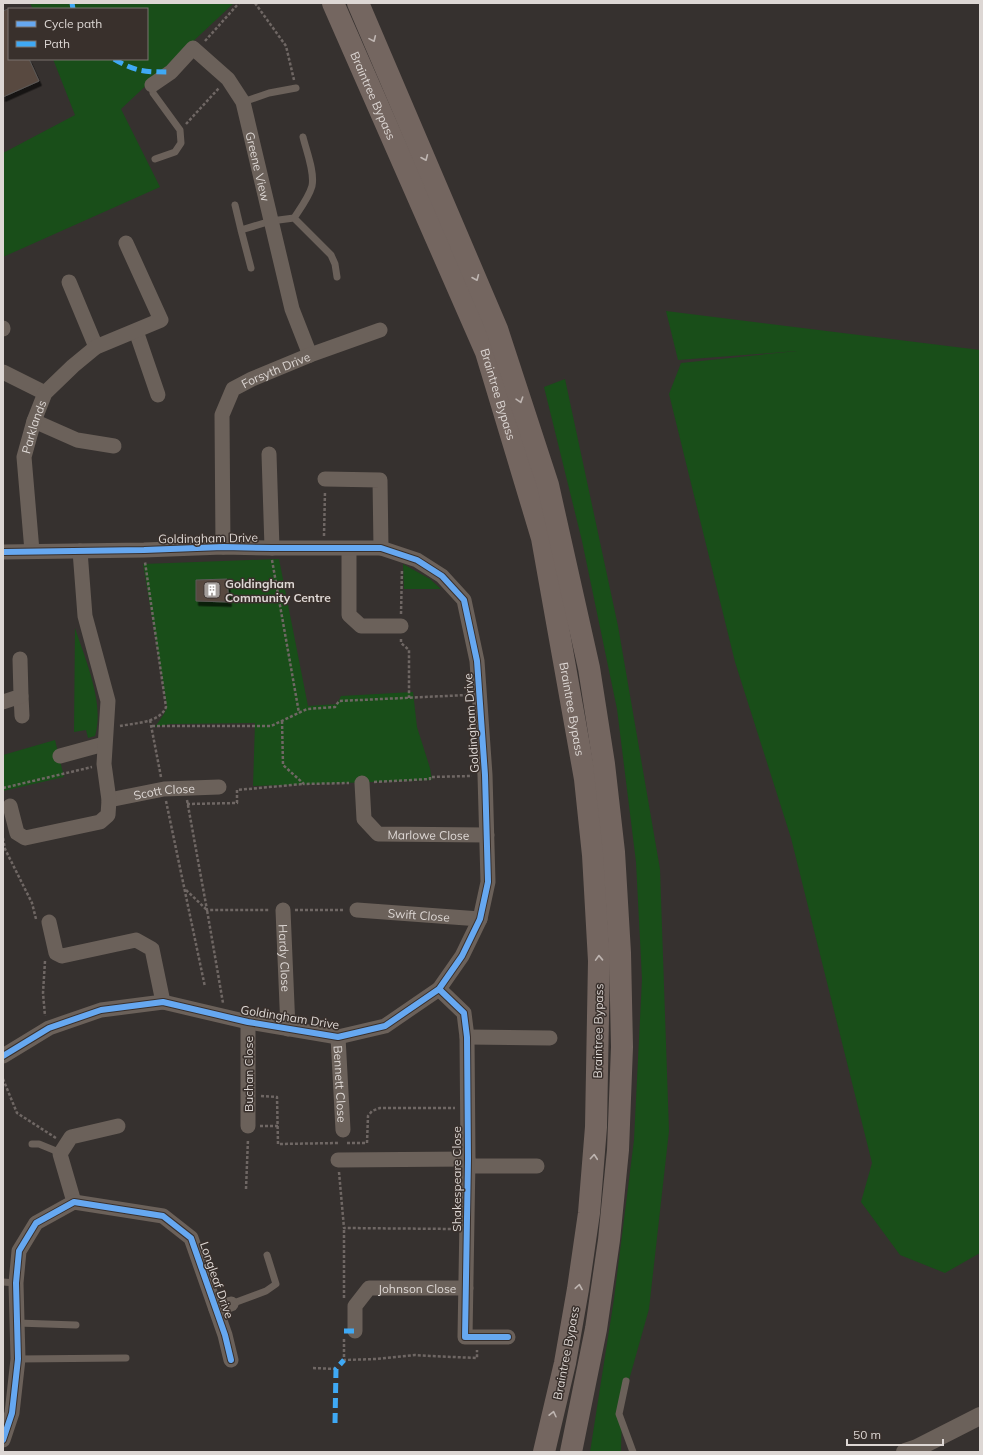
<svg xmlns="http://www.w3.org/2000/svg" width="983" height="1455" font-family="Mulish,sans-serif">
	<defs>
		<filter id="shadow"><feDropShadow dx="2.5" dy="4.5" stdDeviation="0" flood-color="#0009"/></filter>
	</defs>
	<rect width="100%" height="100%" fill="#36312f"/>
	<path fill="#194e19" d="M30,3H234L121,109L160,187L3,257V153L75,115L53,59H147V9H33Z
		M666,311L980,350V1253L945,1273L900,1255L861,1202L872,1163L791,838L735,662L669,394L681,363L797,351L678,360Z
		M565,379L618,626L660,869L669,1131L649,1309L622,1405L621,1452H590L614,1299L634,1140L642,979L636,862L617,709L582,541L544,387Z
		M279,559L308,706L337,704L341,696L413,692L417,727L430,768L432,780L253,786L255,723L170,724L155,727L164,714L167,707L143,564Z
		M403,564L430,579L441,589H404Z
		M75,628C85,659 105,703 95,736L88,738L86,730L74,732Z
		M55,740L64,777L3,791V755Z"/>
	<path fill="#584940" stroke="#5c5957" filter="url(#shadow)" d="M8,9L9,13V59H29L39,81L3,97V11Z
		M227,579L229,602L196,601V580Z"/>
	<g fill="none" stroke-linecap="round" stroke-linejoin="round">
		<path stroke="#6f6764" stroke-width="2.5" stroke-dasharray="3 2" stroke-linecap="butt" d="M255,3L286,46L294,80
			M205,41L239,3
			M186,124L219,88
			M324,536L325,491
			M272,560L299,713
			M401,614L402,569
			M401,639V643L409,650V698
			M150,720L161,777
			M282,721L283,765L304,784L349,783
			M120,726C134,723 160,723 166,707L145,562
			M152,726H271L307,709L335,707L339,701L467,695
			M374,782L430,779V777L472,776
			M3,788L92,767
			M187,800L207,910H270
			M166,801L205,987
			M187,804L237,803V790L303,784
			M3,838L5,849L32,903L36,919
			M186,890L207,910L223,1003
			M295,910H344
			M45,961L43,993L45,1016
			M3,1079L17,1113L56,1138
			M261,1096L277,1097L278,1144L338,1143
			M260,1126H278
			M347,1143H367L368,1116L372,1111L380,1108H455
			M339,1172L344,1228L455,1229
			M246,1189L248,1139
			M344,1298V1228
			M344,1339V1360L376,1359L415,1355L430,1356L477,1358V1350
			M313,1368L336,1369"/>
		<path stroke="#6b615a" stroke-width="7" d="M152,85L153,93L180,130L181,143L175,152L155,159
			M243,102L269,93L296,88
			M235,205L241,230
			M294,218L331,255L335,264L337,277
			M251,268L241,230L271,221L294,218C300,209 309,197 312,186C315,172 306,150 303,137
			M32,1144H39L61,1153
			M3,1282L16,1283
			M231,1304L266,1291L276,1284L267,1255
			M17,1323L76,1325
			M18,1359L126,1358
			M626,1381L619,1414L633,1452"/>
		<g stroke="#6b615a" stroke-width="15">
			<path id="s1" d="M152,85L171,72L193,48L228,79L243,102L292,309L310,355"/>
			<path d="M69,282L96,347"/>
			<path d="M3,328V329"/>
			<path d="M136,331L158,395"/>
			<path d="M3,372L45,393"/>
			<path d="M34,421L77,440L114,446"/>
			<path d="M269,454L272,548"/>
			<path d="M325,479L380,480L381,548"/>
			<path id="s2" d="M223,547L222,415L233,389L252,379L310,355L380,330"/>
			<path d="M349,549V615L361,626H401"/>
			<path id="s3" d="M32,551L24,457L34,421L45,393L73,366L96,347L161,320L126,243"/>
			<path d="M3,552L144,550L223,547L272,548H381L417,560L442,576L464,600L477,661L485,775L488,882L480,919L462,956L439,989L385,1026L338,1037L248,1022L163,1002L101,1010L49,1028L3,1056"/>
			<path d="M21,696L22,716"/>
			<path d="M3,702L21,696L20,659"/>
			<path d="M60,756L104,744"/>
			<path id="s4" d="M362,783L364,819L378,834L487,835"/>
			<path id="s5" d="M109,800L164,789L219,787"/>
			<path d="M10,806L17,833L25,838L100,822L108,815L109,800L104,764L108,701L85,616L80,551"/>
			<path id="s6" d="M283,910L288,1029"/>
			<path id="s7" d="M357,910L480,919"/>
			<path d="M49,922L56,953L62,956L136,940L152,949L163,1002"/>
			<path d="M439,989L464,1013L467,1037L468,1159L465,1337H508"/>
			<path id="s8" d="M338,1037L343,1130"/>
			<path d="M467,1037L550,1038"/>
			<path d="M248,1126V1022"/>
			<path d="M338,1160L468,1159"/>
			<path d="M468,1166H537"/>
			<path d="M74,1202L60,1154L71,1137L118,1126"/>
			<path d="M216,1309L231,1304"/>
			<path id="s9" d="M355,1331V1306L369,1288H466"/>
			<path d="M3,1440L12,1413L18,1359L16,1283L19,1251L36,1223L74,1202L163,1216L191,1238L225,1335L231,1360"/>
		</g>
		<path stroke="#6b615a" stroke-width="18" d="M905,1452L917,1448L980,1416"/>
		<g stroke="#746660" stroke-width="22">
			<path id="s10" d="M333,3L486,352L542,538L585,779L593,855L599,961L596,1127L589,1213L578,1289L565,1363L544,1452"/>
			<path d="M358,3L497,329L548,485L589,668L604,764L614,852L620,953L622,1047L618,1150L609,1240L596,1329L571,1452"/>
		</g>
		<path stroke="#3fa9f5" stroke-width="5" stroke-dasharray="10 5" stroke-linecap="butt" d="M72,3L73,9
			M114,59C136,72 145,72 171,72
			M344,1331H355
			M335,1423L336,1369L344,1360"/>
		<g stroke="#39302c" stroke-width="8">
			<path id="cycleway" d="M3,552L144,550L223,547L272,548H381L417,560L442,576L464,600L477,661L485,775L488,882L480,919L462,956L439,989L385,1026L338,1037L248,1022L163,1002L101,1010L49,1028L3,1056
				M439,989L464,1013L467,1037L468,1159L465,1337H508
				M3,1440L12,1413L18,1359L16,1283L19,1251L36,1223L74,1202L163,1216L191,1238L225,1335L231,1360"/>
		</g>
		<use href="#cycleway" stroke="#66a8f1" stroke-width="6"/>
	</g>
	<defs><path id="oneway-chevron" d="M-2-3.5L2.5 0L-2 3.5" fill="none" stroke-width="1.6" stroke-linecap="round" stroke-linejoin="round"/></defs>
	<g stroke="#beb5b1">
		<use href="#oneway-chevron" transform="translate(373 39) rotate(66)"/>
		<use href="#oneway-chevron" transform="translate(425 158) rotate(67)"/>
		<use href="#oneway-chevron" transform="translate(476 278) rotate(67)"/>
		<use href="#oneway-chevron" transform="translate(520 400) rotate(72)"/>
		<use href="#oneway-chevron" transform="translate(599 958) rotate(-92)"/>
		<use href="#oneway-chevron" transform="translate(594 1157) rotate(-85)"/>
		<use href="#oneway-chevron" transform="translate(579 1287) rotate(-81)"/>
		<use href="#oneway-chevron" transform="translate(553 1414) rotate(-77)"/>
	</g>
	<defs>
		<g id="building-square" transform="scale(0.9)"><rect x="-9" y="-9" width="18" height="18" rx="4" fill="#a39d9a" stroke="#39302c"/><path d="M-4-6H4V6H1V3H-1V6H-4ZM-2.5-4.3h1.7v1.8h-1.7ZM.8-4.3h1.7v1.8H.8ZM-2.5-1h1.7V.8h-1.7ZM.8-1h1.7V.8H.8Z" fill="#fff"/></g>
	</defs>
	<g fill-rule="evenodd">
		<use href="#building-square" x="212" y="590"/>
	</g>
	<g text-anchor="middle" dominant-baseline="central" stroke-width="3" stroke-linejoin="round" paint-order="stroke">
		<g font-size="12" fill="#ddd7d4" stroke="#39302c">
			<text stroke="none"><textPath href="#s10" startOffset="101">Braintree Bypass</textPath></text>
			<text stroke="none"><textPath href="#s1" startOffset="196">Greene View</textPath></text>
			<text stroke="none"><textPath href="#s2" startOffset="207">Forsyth Drive</textPath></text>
			<text stroke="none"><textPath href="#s10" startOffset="425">Braintree Bypass</textPath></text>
			<text stroke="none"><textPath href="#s3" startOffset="126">Parklands</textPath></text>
			<text transform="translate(208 538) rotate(-1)">Goldingham Drive</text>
			<text stroke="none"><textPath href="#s10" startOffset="749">Braintree Bypass</textPath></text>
			<text transform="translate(471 723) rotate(-94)">Goldingham Drive</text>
			<text stroke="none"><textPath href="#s5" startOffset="56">Scott Close</textPath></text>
			<text stroke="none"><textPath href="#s4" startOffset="107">Marlowe Close</textPath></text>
			<text stroke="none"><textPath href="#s7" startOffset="62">Swift Close</textPath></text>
			<text stroke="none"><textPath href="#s6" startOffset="48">Hardy Close</textPath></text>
			<text transform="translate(290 1017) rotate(9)">Goldingham Drive</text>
			<text transform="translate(598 1031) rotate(-89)">Braintree Bypass</text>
			<text transform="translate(248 1074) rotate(-90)">Buchan Close</text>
			<text stroke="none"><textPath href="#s8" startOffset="47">Bennett Close</textPath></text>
			<text transform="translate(456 1179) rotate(-90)">Shakespeare Close</text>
			<text transform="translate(217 1280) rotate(71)">Longleaf Drive</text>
			<text stroke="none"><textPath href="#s9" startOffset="96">Johnson Close</textPath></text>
			<text transform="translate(566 1353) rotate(-79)">Braintree Bypass</text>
		</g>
		<g font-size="12" font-weight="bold" fill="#ddd7d4" stroke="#39302c" text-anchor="start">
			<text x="225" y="583">Goldingham<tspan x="225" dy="14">Community Centre</tspan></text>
		</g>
	</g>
	<rect width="983" height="1455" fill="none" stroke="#ddd7d4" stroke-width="8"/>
	<rect x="8" y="8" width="140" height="52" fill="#39302c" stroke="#7b736f"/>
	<rect x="16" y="21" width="20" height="6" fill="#66a8f1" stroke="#7b736f"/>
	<text x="44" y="28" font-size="12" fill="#ddd7d4">Cycle path</text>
	<rect x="16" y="41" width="20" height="6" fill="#3fa9f5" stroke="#7b736f"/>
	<text x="44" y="48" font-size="12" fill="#ddd7d4">Path</text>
	<path d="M847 1439v6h96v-6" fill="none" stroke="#ddd7d4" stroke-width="2"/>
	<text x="853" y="1439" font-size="12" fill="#ddd7d4" stroke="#39302c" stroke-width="3" paint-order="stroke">50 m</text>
</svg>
